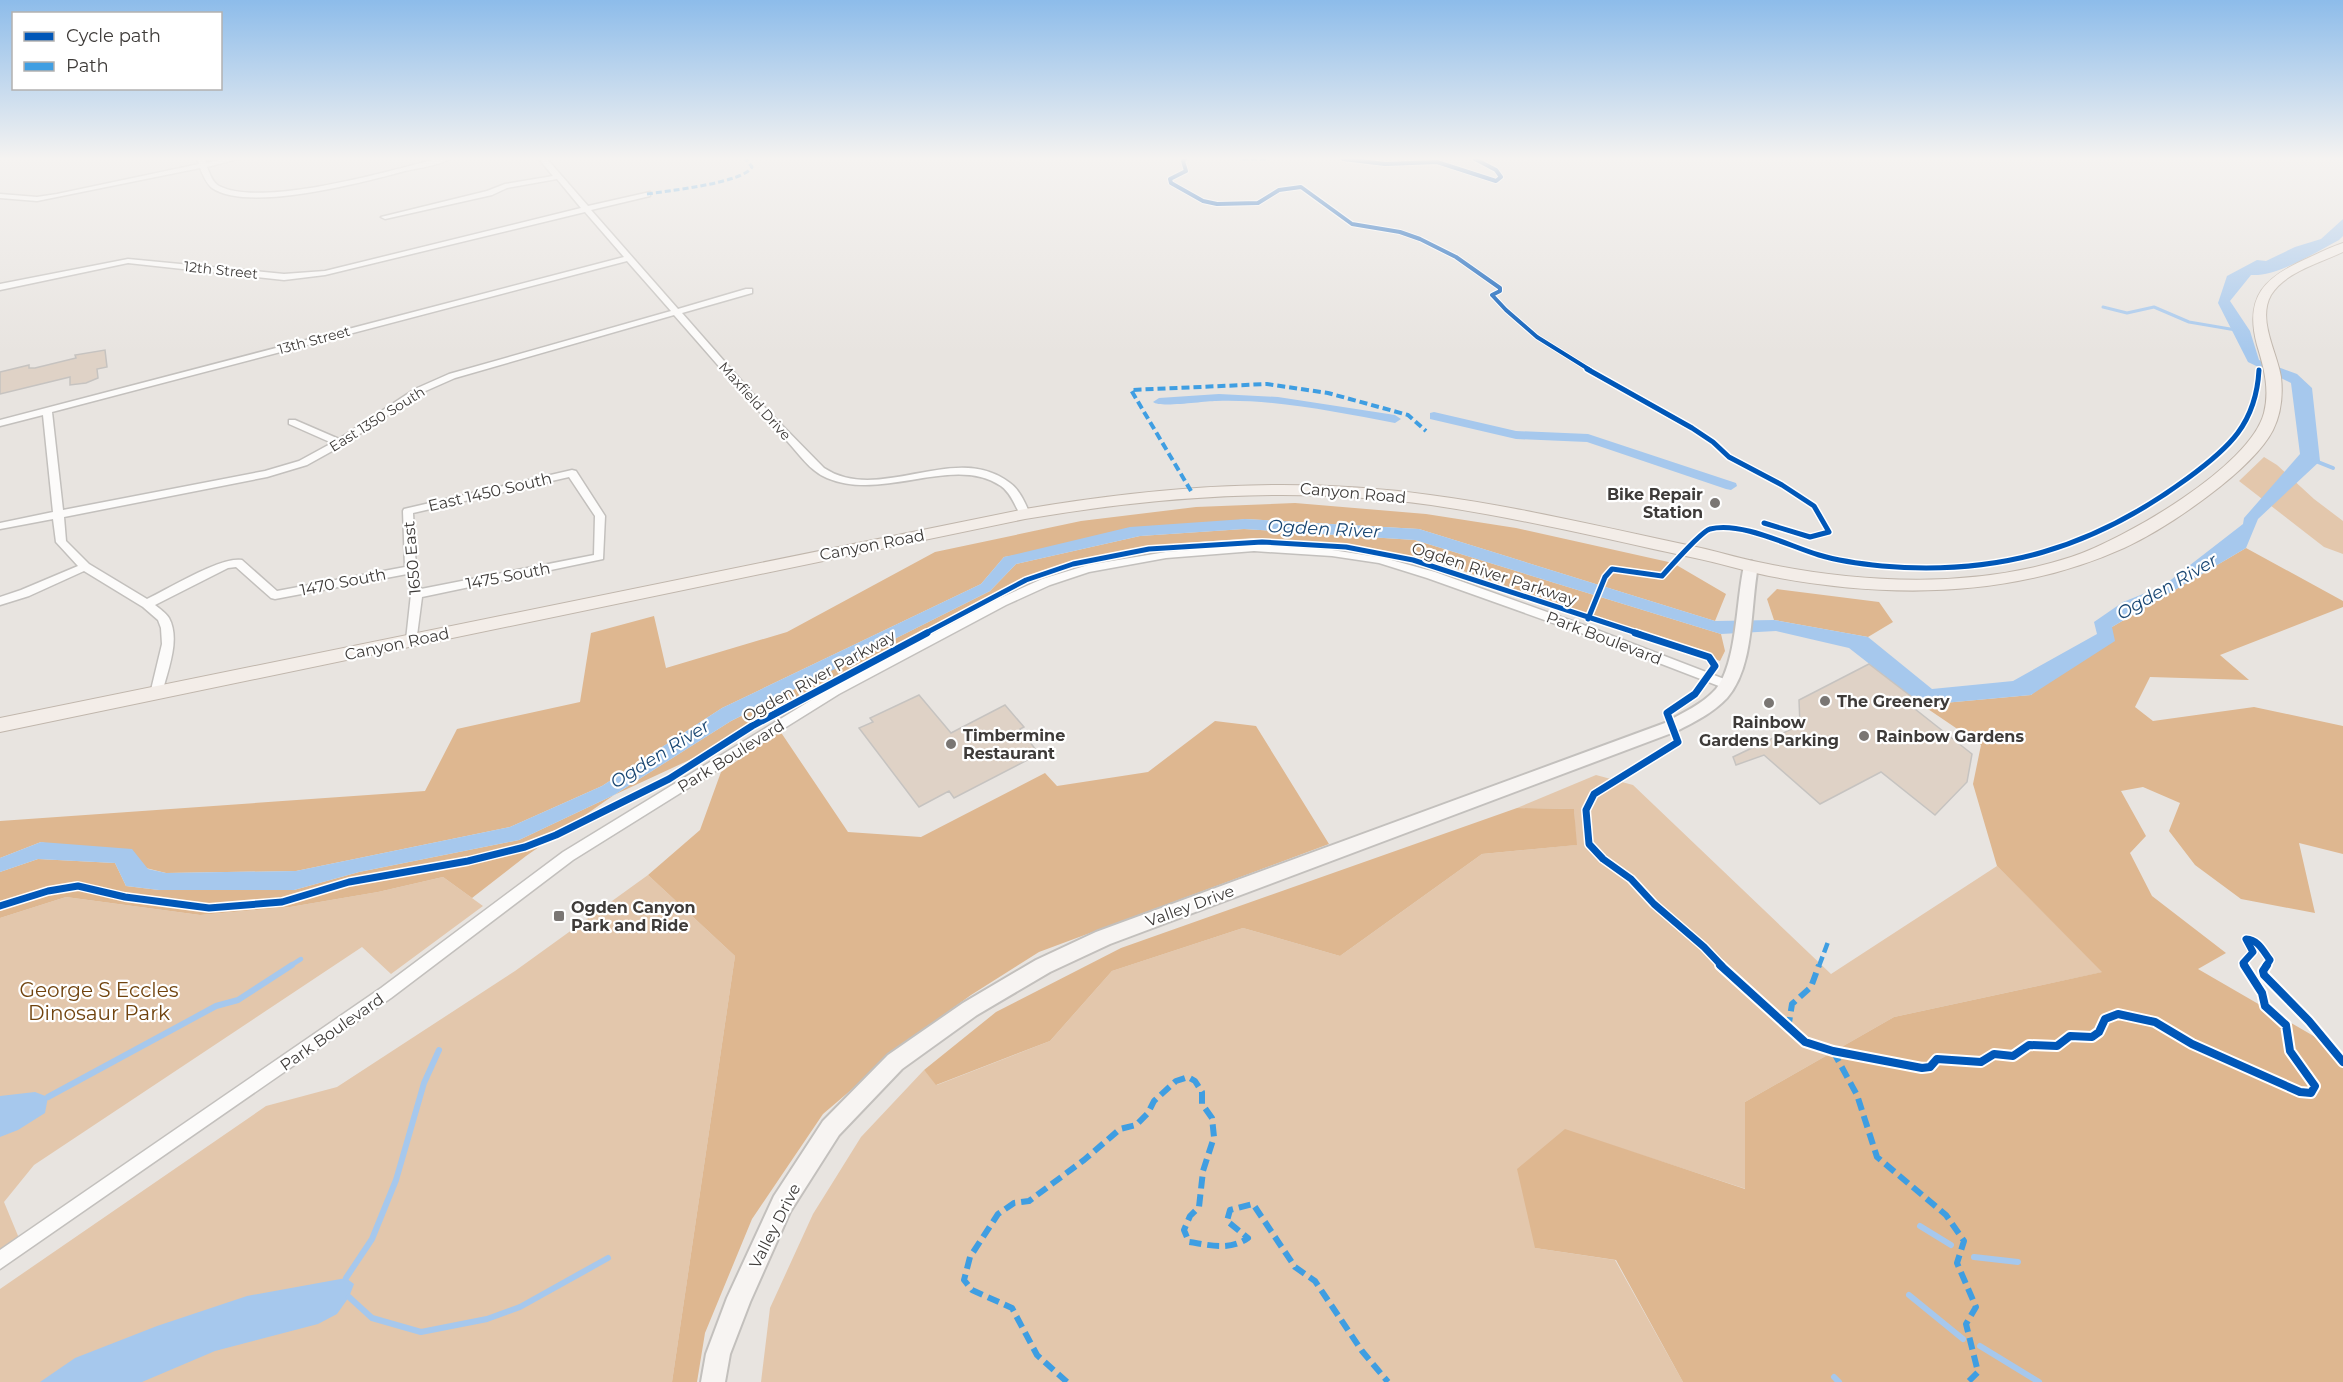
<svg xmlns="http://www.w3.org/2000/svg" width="2343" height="1382" font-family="Montserrat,sans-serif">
	<rect width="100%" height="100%" fill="#e8e4e0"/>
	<path fill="#e3c7ac" d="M2264,457L2277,465L2314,499L2343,521V554L2324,547L2239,481Z
		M1596,775L1633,785L1831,974L1997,866L2103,972L1894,1017L1745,1102L1746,1189L1565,1130L1535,1248L1615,1260L1683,1382H761L770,1308L813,1214L861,1137L924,1070L937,1085L1050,1041L1112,971L1243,928L1340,956L1482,854L1576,845L1574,809L1517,808Z
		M648,875L735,956L672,1382H0V1289L266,1106L337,1087L515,971Z
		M443,877L483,906L391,974L362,947L34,1165L4,1202L21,1243L0,1257V918L66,897L200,915L290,907L378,892Z"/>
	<path fill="#deb790" d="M1295,503L1426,514L1516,528L1673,563L1726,594L1715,621L1419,529L1245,519L1004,557L981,584L722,708L602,786L510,827L296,871L166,873L41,842L0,858V821L425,791L457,729L580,702L591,633L654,616L666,668L787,632L935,552L1081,521L1196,507Z
		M1244,529L1415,540L1721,634L1725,651L1720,661L1432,560L1347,545L1253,538L1173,544L1087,558L1040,572L1005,589L754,730L614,795L526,856L472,898L443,877L378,892L290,907L200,915L66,897L0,918V872L38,859L115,863L126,886L159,890H294L359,872L519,840L614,795L731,721L990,591L1016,564L1140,536Z
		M2246,548L2343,601V607L2220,655L2249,680L2150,677L2135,707L2153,721L2254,707L2343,726V854L2299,843L2315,913L2241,899L2195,865L2169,831L2180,803L2143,787L2121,791L2146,836L2130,853L2152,896L2226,953L2198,969L2343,1053V1382H1683L1616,1260L1535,1248L1517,1169L1565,1129L1745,1189V1102L1894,1017L2102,972L1997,866L1973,784L1981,745L1922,705L2031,695L2112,627Z
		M1777,589L1879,602L1893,622L1868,637L1774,620L1767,599Z
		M1215,721L1256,726L1329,844L1039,952L971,995L913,1037L823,1114L752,1219L705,1333L697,1382H672L735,956L648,875L700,830L721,772L780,731L848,832L921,837L1045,773L1057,786L1148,772Z
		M1517,808L1574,809L1577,845L1482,854L1340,956L1243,928L1112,971L1050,1041L936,1085L924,1070L996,1012L1121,948Z"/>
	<path fill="#a6c8ed" d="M2343,219V236L2339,240C2316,252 2277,277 2251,275L2230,301L2250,331L2259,360L2297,374L2312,388L2320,461L2258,519L2246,548L2112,627L2115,641L2031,695L1922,705L1849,648L1776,631L1721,634L1415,540L1244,529L1140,536L1016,564L990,591L731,721L614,795L519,840L359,872L294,890H159L126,886L115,863L38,859L0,872V858L41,842L132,849L148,869L166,873L296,871L510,827L602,786L722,708L981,584L1004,557L1130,527L1245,519L1419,529L1715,621L1774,620L1868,637L1932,689L2013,681L2097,634L2094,622L2123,602L2163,586L2243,524L2244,518L2300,454L2291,383L2248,362L2218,303L2227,276L2257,260L2266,261L2295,247L2321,239Z
		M35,1092L48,1097L45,1113L18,1130L0,1137V1096Z
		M346,1278L354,1284L349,1297L337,1314L318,1324L215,1351L142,1382H40L75,1358L157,1326L247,1296Z"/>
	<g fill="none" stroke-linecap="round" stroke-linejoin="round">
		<path stroke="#a6c8ed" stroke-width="3" d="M2103,307L2127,313L2154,307L2189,322L2236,330"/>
		<path stroke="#a6c8ed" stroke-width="4" d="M2313,460L2333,468"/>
		<path stroke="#a6c8ed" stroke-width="4.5" d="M290,966L301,959"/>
		<path stroke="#a6c8ed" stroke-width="6" d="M48,1097L216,1006L238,1000L292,965
			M1920,1226L1951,1245
			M1974,1257L2018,1262
			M346,1278L372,1239L396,1180L424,1083L439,1050
			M1909,1295L1963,1339
			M349,1297L372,1318L421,1332L487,1319L520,1307L608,1258
			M1980,1346L2039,1382
			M1834,1377L1839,1382"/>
		<path fill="#a6c8ed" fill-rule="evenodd" d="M1219,394L1278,397L1395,415L1401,419L1395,423C1336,412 1276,399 1216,401C1204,401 1160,408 1153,402L1159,398Z
			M1434,412L1516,431L1588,434L1736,483L1737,486L1731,490L1726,489L1587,442L1516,439L1430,419V413Z"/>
	</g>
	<path fill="#dfd2c6" stroke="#c6c3c0" stroke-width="1.5" d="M105,350L107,367L97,369L98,378L86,383L70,385V377L0,394V372L29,365V368H35L76,358L75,355Z
		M1869,664L1921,704L1915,709L1972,754L1967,782L1935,815L1881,772L1820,804L1764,755L1736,765L1733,757L1800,725L1799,700Z
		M919,695L951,733L1005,705L1024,727L1020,729L1039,754L954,798L949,791L919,807L859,728L873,722L870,718Z"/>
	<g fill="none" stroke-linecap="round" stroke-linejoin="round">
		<g stroke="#c3c0bd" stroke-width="3">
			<path id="street" d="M197,159H205L206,163L224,159H238L207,167C210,174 212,182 219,186C262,208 389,171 436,159H449C437,166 419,168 405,171C364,182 248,213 212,188C206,183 203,175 200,168L37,201L0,198V194L37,197L57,194L199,164Z
				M539,159H547L588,206L650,192V196L591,210L678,309L746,289H752V293L682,313L767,410L824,468C880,505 955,440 1010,483C1020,490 1025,503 1030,514L1029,516H1021C1015,506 1011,493 1001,486C953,454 884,502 827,478C810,471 799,454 787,441C748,401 712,358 674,315L455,378L421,393L343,445L307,465L267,477L64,517L66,541L89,564L147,599C168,589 221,556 242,560L277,591L405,567L403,511L404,509L572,470L576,471L605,516L603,559L422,597L416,643L412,644L406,640L411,594L407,574L275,599L271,598L236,567L228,568L155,605C160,609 166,613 169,618C181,640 167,671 162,694L156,698L150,694L162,644L161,628L158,620L143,607L84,571L29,596L0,605V597L21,590L78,566L56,542L53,519L0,529V523L53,512L43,415L0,426V420L624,257L585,212L325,275L284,280L128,263L0,290V284L128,259L284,274L325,271L581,208L557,179L507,188L492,195L385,219L381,217L487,191L505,184L553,176ZM627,261L671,311L449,374L415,389L339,439L295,420H289V424L332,443L299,461L265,471L63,510L52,412ZM569,477L595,516L594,555L421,589L416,570L413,513Z
				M1254,545L1332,550L1384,558L1435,572L1589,627L1732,682L1734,685L1728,689L1724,688L1581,633L1427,578L1379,563L1332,556L1254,551L1166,558L1089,572L1050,585L1006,605L839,694L573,860L391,998L0,1269V1250L381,988L563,852L831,688L998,599L1042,579L1088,565L1166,552Z"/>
		</g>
		<g stroke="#c3c0bd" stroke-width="4">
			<path id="secondary" d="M1751,561L1758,566C1750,607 1755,666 1727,698C1713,713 1694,722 1677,731L1110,944L1050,972L977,1015L902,1069L839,1135L790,1212L750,1302L730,1354L725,1382H701L706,1354L727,1298L774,1196L823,1121L888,1055L963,1003L1036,960L1096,932L1665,723C1682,713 1703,704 1716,689C1737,663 1736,601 1744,566Z"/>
		</g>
		<g stroke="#c0b6ac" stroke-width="2">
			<path id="primary" d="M2343,243V252C2320,263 2285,272 2271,295C2257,320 2277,352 2281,377C2283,395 2281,414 2273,430C2252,471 2166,529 2124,548C2013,598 1888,599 1769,576C1744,571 1720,563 1695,558C1607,539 1519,518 1431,505C1294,486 1160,496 1025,519L0,732V718L1025,509C1160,486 1294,476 1430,495C1521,507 1611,529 1701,548C1723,553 1745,560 1768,564C1866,584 1976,588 2071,557C2123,540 2250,467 2264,413C2270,389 2264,368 2257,345C2244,296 2265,277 2308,258C2319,253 2331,247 2343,243Z"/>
		</g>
		<use href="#street" fill="#fcfbfa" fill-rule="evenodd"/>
		<use href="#secondary" fill="#f7f4f2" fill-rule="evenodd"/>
		<use href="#primary" fill="#f3ede8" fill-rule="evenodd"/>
		<path stroke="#3f9ee2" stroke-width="3" stroke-dasharray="6 3" stroke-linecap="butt" d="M1242,159H1266
			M647,194C667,191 743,183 752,167L746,159"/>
		<path stroke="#3f9ee2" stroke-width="4" stroke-dasharray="8 4" stroke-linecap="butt" d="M1191,491L1131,390L1267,384L1328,393L1408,415L1426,431"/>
		<path stroke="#3f9ee2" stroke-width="4.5" stroke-dasharray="10 4.5" stroke-linecap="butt" d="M1819,966L1828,942"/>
		<path stroke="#3f9ee2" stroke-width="6" stroke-dasharray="12 6" stroke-linecap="butt" d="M1788,1029L1792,1004L1811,987L1819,965
			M1833,1051L1857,1095L1877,1157L1946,1215L1964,1241L1957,1263L1976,1307L1966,1324L1978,1372L1968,1382
			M1067,1382L1037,1355L1012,1308L972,1290L964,1280L970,1257L998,1214L1014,1203L1029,1201L1084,1160L1120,1129L1136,1125L1148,1113L1154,1101L1176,1081L1188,1077L1195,1081L1202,1092V1104L1212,1118L1214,1137L1203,1171L1199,1207L1190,1216L1184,1230L1189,1242C1210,1245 1229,1251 1248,1238L1227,1221L1230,1210L1253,1204L1295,1267L1315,1281L1362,1351L1388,1382"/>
		<g stroke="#fff" stroke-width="6">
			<path id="cycleway-far3" d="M1185,159L1183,161L1186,171L1170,179L1171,183L1203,201L1217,204L1258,203L1279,190L1301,187L1352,224L1400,232L1420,239L1456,257L1500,288V291L1492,295L1506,310L1537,337L1590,370
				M1343,159L1385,164L1437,162L1496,181L1501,177L1496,170L1475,159"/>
		</g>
		<g stroke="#fff" stroke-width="8">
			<path id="cycleway-far2" d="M1587,369L1692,428L1713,442L1729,457L1782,485L1814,506L1829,532L1810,537L1764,523
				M1588,619L1605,577L1612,569L1662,576C1670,567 1702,531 1710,529C1741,521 1789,546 1819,555C1839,561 1861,564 1882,566C1999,576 2093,548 2188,478C2229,448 2256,424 2259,370
				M924,634L1026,580L1073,564L1149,549L1262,542L1346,547L1413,560L1640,634"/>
		</g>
		<g stroke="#fff" stroke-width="10">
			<path id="cycleway-far1" d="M1635,633L1709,657L1715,666L1695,694L1667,713L1678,742L1594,794L1586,810L1589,844L1603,859L1631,879L1654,904L1704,947L1722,966
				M0,906L48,891L78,886L125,897L209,908L282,902L349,882L468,861L525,847L556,835L669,779L752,726L927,633
				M2245,966L2243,963L2253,952L2246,939C2259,940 2263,951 2270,960L2266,966"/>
		</g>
		<g stroke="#fff" stroke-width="12">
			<path id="cycleway" d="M1720,965L1805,1042L1833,1051L1922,1068L1930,1067L1937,1059L1981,1062L1994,1054L2013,1056L2029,1045L2057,1046L2070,1036L2092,1037L2099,1032L2105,1019L2118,1014L2155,1022L2192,1044L2300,1092L2311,1093L2315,1086L2290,1051L2286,1025L2265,1006L2262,993L2244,965
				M2267,965L2263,971L2264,975L2309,1021L2343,1062"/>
		</g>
		<use href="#cycleway-far3" stroke="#0057b8" stroke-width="4"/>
		<use href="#cycleway-far2" stroke="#0057b8" stroke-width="5"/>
		<use href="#cycleway-far1" stroke="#0057b8" stroke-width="7"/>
		<use href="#cycleway" stroke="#0057b8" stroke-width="8"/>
	</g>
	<linearGradient id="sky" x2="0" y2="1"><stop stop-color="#8dbcea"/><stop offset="0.45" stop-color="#f5f3f1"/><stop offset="1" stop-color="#f5f3f1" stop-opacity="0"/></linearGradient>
	<rect width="2343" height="352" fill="url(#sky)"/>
	<g fill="#7a7673" stroke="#fff" stroke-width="2">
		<circle cx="1715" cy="503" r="6"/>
		<circle cx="1825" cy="701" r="6"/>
		<circle cx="1769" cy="703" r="6"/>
		<circle cx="1864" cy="736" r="6"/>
		<circle cx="951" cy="744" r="6"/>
		<rect x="553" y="910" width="12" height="12" rx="3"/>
	</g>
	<g text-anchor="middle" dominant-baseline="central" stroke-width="4.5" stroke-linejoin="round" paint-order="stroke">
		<g font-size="14" fill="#3e3b39" stroke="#fff">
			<text transform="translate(221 270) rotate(6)">12th Street</text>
			<text transform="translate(314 340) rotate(-15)">13th Street</text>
			<text transform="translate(755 401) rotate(48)">Maxfield Drive</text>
			<text transform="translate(377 419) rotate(-32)">East 1350 South</text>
		</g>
		<g font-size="16" fill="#3e3b39" stroke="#fff">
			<text transform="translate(490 492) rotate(-13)">East 1450 South</text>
			<text transform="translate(1353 493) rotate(5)">Canyon Road</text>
			<text transform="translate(872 545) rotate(-11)">Canyon Road</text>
			<text transform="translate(412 558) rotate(-95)">1650 East</text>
			<text transform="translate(1494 574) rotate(18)">Ogden River Parkway</text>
			<text transform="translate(508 576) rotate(-11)">1475 South</text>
			<text transform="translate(343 582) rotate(-11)">1470 South</text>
			<text transform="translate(1604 638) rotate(21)">Park Boulevard</text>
			<text transform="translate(397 644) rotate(-12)">Canyon Road</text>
			<text transform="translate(819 676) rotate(-29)">Ogden River Parkway</text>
			<text transform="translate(731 756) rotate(-32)">Park Boulevard</text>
			<text transform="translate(1190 906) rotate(-20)">Valley Drive</text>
			<text transform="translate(332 1032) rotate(-35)">Park Boulevard</text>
			<text transform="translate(775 1226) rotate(-63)">Valley Drive</text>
		</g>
		<g font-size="16" font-weight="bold" fill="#3e3b39" stroke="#fff" text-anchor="start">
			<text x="1703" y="494" text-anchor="end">Bike Repair<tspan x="1703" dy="18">Station</tspan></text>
			<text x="1837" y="701">The Greenery</text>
			<text x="1769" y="722" text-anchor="middle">Rainbow<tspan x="1769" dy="18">Gardens Parking</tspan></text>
			<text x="963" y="735">Timbermine<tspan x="963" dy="18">Restaurant</tspan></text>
			<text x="1876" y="736">Rainbow Gardens</text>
			<text x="571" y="907">Ogden Canyon<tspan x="571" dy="18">Park and Ride</tspan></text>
		</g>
		<g font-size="18" font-style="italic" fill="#1a4773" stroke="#fff">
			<text transform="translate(1324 529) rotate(3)">Ogden River</text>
			<text transform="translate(2167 587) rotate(-30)">Ogden River</text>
			<text transform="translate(660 754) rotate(-32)">Ogden River</text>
		</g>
		<g font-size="20" fill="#70430e" stroke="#fff">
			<text x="99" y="990">George S Eccles<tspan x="99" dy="23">Dinosaur Park</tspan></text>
		</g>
	</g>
	<rect x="12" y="12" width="210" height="78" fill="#ffffff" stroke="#b2b1b0" stroke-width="1.5"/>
	<rect x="24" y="32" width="30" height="9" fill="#0057b8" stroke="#b2b1b0" stroke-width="1.5"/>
	<text x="66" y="42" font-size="18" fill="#3e3b39">Cycle path</text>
	<rect x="24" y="62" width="30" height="9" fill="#3f9ee2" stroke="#b2b1b0" stroke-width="1.5"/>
	<text x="66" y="72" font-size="18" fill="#3e3b39">Path</text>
</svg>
